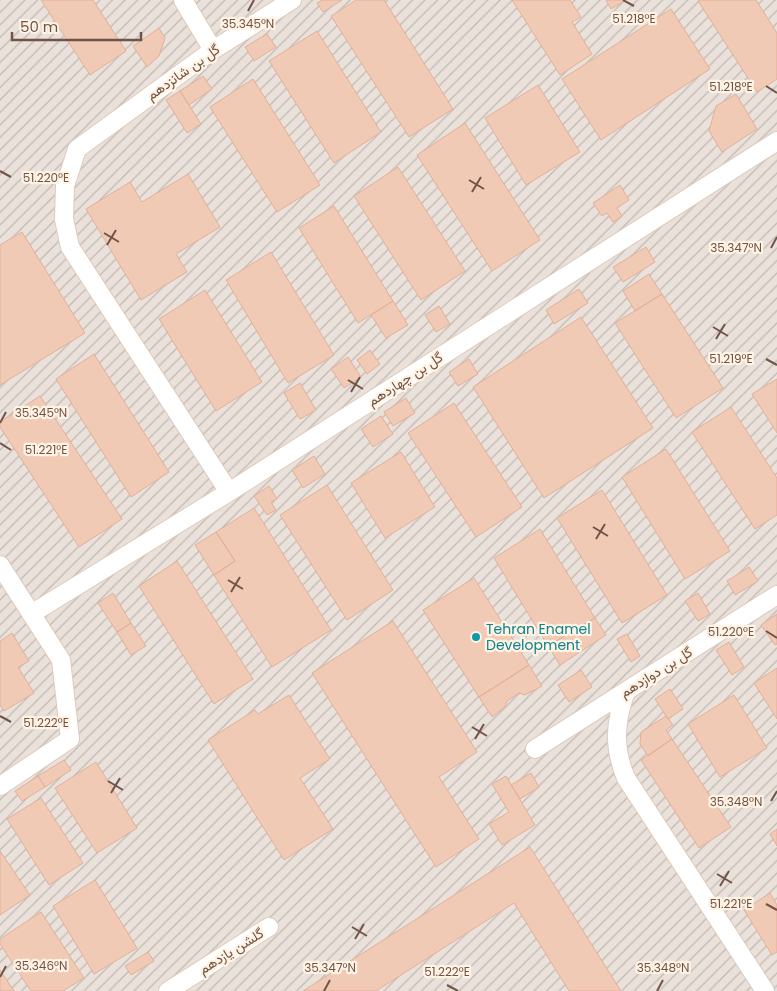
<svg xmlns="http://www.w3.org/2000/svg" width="777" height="991" font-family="Poppins,Vazirmatn,sans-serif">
	<defs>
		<pattern id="industrial-furrows" width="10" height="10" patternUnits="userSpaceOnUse" patternTransform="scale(1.25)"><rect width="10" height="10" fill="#e9e1da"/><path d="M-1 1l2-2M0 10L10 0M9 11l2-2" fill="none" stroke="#c1b9b3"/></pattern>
	</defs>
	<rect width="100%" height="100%" fill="#fceede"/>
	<path fill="url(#industrial-furrows)" d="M0,0H777V991H0Z"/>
	<path fill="#f1cab6" stroke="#e3af97" d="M41,0H93L126,51L90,75Z
		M322,0H342L323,12L317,3Z
		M356,0H384L453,109L409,137L331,16Z
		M512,0H570L581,17L572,22L592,54L560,75Z
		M606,0H626L611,9Z
		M700,0H756L777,33V79L757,92L698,1Z
		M671,9L710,69L601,140L562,79Z
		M159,28L165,38L159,56L147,67L133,46Z
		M317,31L381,132L334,163L269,61Z
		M267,34L276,47L254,61L245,47Z
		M203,76L212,89L189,105L180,91Z
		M253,79L320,185L277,212L210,107Z
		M538,85L580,152L526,185L485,118Z
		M180,91L201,124L187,133L166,100Z
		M736,94L757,129L722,152L709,131L716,106Z
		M465,123L540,240L492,271L417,155Z
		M398,167L465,271L421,300L354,196Z
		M188,174L220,227L176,254L187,272L141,300L86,209L130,182L142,202Z
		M620,185L629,200L617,208L622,216L613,222L607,213L602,216L593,203Z
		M334,206L393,301L358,323L299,228Z
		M22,232L85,333L0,385V245Z
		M646,247L655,262L623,282L613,267Z
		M271,252L334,355L288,383L226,280Z
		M649,274L662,294L635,311L623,291Z
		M579,289L588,303L554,324L546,310Z
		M205,290L262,382L216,411L159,319Z
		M662,294L723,388L676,418L615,323Z
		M393,301L408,325L386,338L371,315Z
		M439,306L450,324L436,332L425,315Z
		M581,317L653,428L544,498L473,387Z
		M370,350L380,364L367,374L357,360Z
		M94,354L169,472L131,497L56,379Z
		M348,357L361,377L344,388L331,369Z
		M469,359L478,374L458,386L449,372Z
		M777,379V433L752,394Z
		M300,383L316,410L300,419L284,393Z
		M40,396L122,519L79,547L0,427V422Z
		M406,398L415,413L393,426L384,412Z
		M454,403L522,507L476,537L408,433Z
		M731,407L777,478V515L755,529L692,432Z
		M381,416L393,434L373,447L361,429Z
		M666,449L730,551L685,579L622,477Z
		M401,452L435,507L385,538L351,483Z
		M314,456L325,474L303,488L292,470Z
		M327,485L393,590L347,620L280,515Z
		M269,486L277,499L271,502L276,510L267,515L254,496Z
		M602,490L667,595L622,623L557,518Z
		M254,508L331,630L272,667L214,575L235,561L216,532Z
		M540,529L595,618L548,646L494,558Z
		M216,532L235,561L214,575L195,545Z
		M177,561L253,679L214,704L139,586Z
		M749,567L758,581L735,595L727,581Z
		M474,578L529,665L479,697L423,610Z
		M113,593L131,623L117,632L98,603Z
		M698,593L710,614L698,621L685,601Z
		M777,614V644L775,645L761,625Z
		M595,618L606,635L560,665L548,646Z
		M393,621L477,752L439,777L479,839L436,867L312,673Z
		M131,623L146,646L131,655L117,632Z
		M12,633L29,661L18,667L34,693L4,711L0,705V641Z
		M627,634L640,656L631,662L617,639Z
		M729,642L744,667L732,675L716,650Z
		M529,665L542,686L525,695L519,693L507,701L505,707L492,717L479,697Z
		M777,668V719L754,683Z
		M581,670L592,687L569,702L558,685Z
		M670,689L683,709L668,719L655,699Z
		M289,695L330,759L300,778L333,829L284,860L208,740L255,710L258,714Z
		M734,695L767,748L720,777L688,724Z
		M666,716L673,725L666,730L672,739L648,756L640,744L641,732Z
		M672,739L731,827L699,848L641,760Z
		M64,760L71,770L45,787L38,776Z
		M96,762L137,828L97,853L55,788Z
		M531,773L539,787L520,799L511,785Z
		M38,776L45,787L22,801L15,791Z
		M506,776L535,825L502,845L489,824L509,812L492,784Z
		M41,798L83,863L49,885L7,819Z
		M777,829V846L770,834Z
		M530,847L621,991H569L514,903L376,991H303Z
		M0,851L30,895L0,915Z
		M95,880L137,948L94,974L53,906Z
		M770,893L777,905V952L772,955L744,910Z
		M41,912L84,978L63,991H31L0,944V939Z
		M148,952L154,961L131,975L125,966Z
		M0,970L14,991H0Z"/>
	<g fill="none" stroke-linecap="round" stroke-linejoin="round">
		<g stroke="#dfcabb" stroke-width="20">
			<path id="minor" d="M183,0L213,50
				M229,492L70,247L64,219L65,186L77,149L213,50L292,0
				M0,565L61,660L70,739L0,786
				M31,614L229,492L777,141
				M626,691C615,722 613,747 626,778L765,991
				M535,749L777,595
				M168,991L269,927"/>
		</g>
		<use href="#minor" stroke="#fff" stroke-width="18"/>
	</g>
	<path fill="none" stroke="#715347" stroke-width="2" d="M623,0L634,6M248,11L254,0M766,86L777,93M0,171L11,177M469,180L484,189M472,192L481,177M104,233L119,242M107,245L116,230M771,248L777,237M713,327L728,336M716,339L725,324M766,359L777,365M348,380L363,389M351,392L360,377M0,423L6,412M0,443L11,450M593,527L608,536M596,539L605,524M228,580L243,589M231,592L240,577M766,631L777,638M0,716L11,722M472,727L487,736M475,739L484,724M108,781L123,790M111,793L120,778M771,801L777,791M717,874L732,883M720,886L729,871M766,904L777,910M352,927L367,936M355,939L364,924M0,977L6,966M447,985L458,991M324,991L330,980M657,991L663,980"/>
	<circle fill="#0f9aa8" stroke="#fff3e4" stroke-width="2" cx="476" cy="637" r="5"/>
	<g text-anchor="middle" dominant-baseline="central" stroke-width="4.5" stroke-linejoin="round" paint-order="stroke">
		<g font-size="14" fill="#715347" stroke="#fff3e4">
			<text transform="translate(183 72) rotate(-35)">گل بن شانزدهم</text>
			<text transform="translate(405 379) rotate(-33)">گل بن چهاردهم</text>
			<text transform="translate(656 672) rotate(-32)">گل بن دوازدهم</text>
			<text transform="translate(231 951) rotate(-32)">گلشن یازدهم</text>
		</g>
		<g font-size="14" fill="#0d838f" stroke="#fff3e4" text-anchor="start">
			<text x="486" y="629">Tehran Enamel<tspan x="486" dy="16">Development</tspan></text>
		</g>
	</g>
	<g font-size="12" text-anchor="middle" fill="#715347" stroke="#fff3e4" stroke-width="4.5" stroke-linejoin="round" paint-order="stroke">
		<text x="634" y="23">51.218°E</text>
		<text x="248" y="28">35.345°N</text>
		<text x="731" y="91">51.218°E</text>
		<text x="46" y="182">51.220°E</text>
		<text x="736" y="252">35.347°N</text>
		<text x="731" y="363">51.219°E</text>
		<text x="41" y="417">35.345°N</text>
		<text x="46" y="454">51.221°E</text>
		<text x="731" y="636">51.220°E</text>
		<text x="46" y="727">51.222°E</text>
		<text x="736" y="806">35.348°N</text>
		<text x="731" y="908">51.221°E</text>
		<text x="41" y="970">35.346°N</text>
		<text x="330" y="972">35.347°N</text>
		<text x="663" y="972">35.348°N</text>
		<text x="447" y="976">51.222°E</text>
	</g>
	<path d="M12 32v8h129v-8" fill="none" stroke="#715347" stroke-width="2.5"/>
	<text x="20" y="32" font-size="15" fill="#715347" stroke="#fff3e4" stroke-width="4" paint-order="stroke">50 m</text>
</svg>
